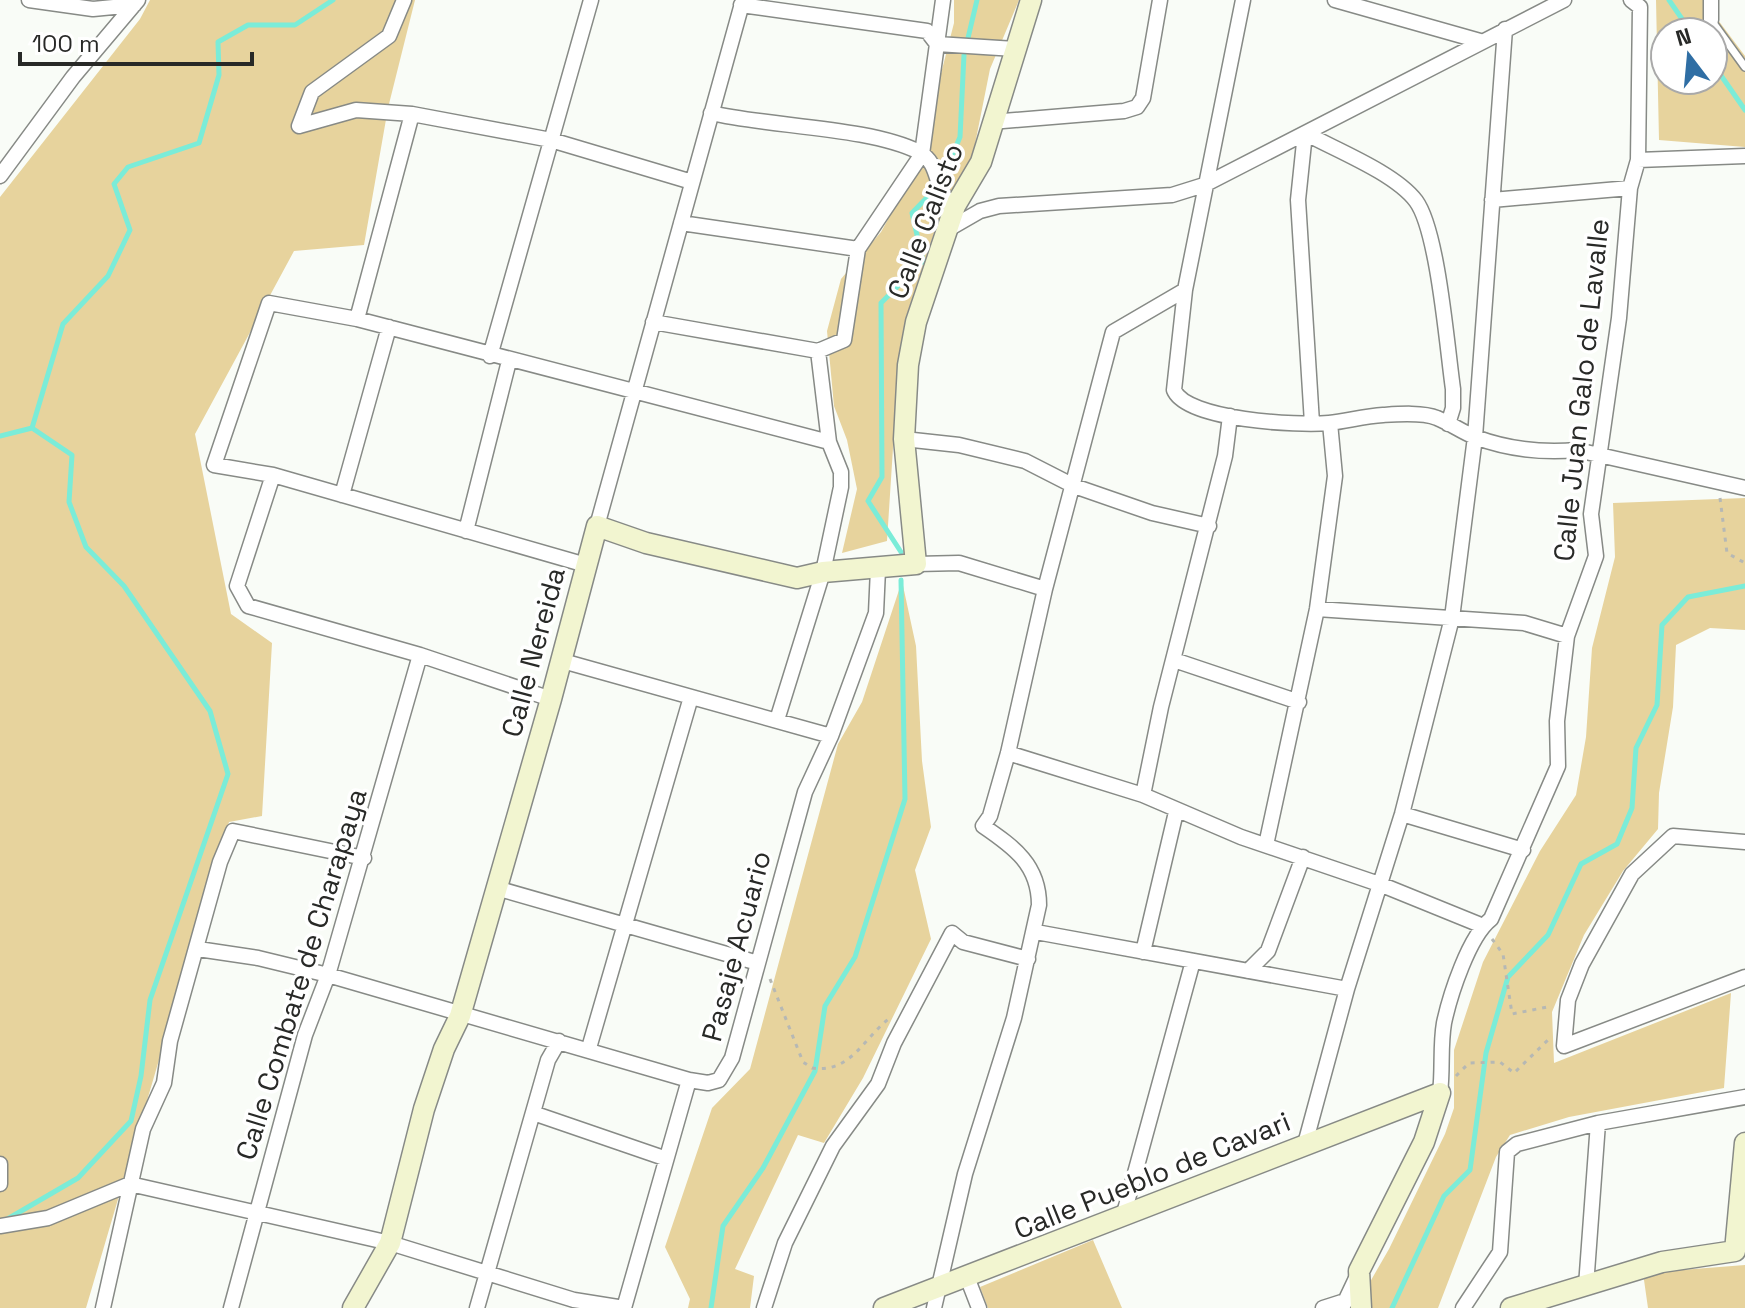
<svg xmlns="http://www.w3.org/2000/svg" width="1745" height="1308" font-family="'Space Grotesk',sans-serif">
	<rect width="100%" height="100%" fill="#f9fcf7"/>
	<path fill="#e7d39d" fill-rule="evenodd" d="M150,0H415L388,108L364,245L294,251L195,434L231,614L272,643L262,816L229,822L86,1308H0V197L140,19Z
		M954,0H1019L990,69L971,164L940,215L906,317L897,386L887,541L842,553L857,489L847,440L834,406L827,331L841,279L881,232L917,167L954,23Z
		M1656,0H1703L1745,56V147L1659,140ZM1665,32H1713V80H1665Z
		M1745,498V630L1710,628L1676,645L1673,707L1659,793L1658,829L1623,871L1584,935L1552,1012L1554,1063L1731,993L1724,1088L1569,1117L1510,1135L1496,1157L1438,1308H1355L1389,1249L1445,1134L1454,1108V1050L1483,962L1540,851L1576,795L1586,737L1592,648L1615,557L1613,503Z
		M902,581L916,646L922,761L931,827L915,870L931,939L863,1078L824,1143L798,1135L735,1269L754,1276L750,1308H688L690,1299L665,1247L712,1108L750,1069L838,744L862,702Z
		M1093,1240L1122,1308H988L980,1287Z
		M1745,1265V1308H1648L1643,1273Z"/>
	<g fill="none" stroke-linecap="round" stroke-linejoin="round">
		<path stroke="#7becd8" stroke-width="5" d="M1669,0L1691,32
			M968,38L977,0
			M1713,64L1745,110
			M942,179L960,137L964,55
			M0,436L32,428L63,324L108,276L130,230L114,184L128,167L199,143L219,75L218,42L248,25H295L333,0
			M901,552L868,501L882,477L881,303L923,261L912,213L937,187
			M4,1221L78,1178L131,1121L141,1076L150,1000L228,774L210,711L124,586L86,547L69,502L72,455L32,428
			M711,1308L723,1226L763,1168L815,1071L825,1006L855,957L905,799L901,580
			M1392,1308L1444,1196L1470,1170L1486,1053L1508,977L1548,935L1581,864L1617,844L1632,808L1636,748L1657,705L1662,625L1688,597L1745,586"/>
		<g stroke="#878a86" stroke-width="10">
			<path id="lane" d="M1711,20L1745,67"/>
		</g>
		<g stroke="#878a86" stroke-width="17">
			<path id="street" d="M29,0L93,9L134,5
				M1243,0L1185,290L1174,390C1186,420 1298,426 1329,423C1347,421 1365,416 1383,415C1398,414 1423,412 1437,418C1450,423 1462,432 1475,437C1507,449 1543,453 1577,450L1745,488
				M1335,0L1480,41
				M741,5L927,31L937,44
				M1711,20V0
				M937,44L1015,49
				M711,113C771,127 869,127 919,152C943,165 932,193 955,206
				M991,122L1124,111L1137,107L1143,98L1160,0
				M299,126L356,110L412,114L551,140L692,182
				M299,126L312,92L389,36L404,0
				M1638,160L1745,156
				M0,176L73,77L138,0
				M1492,200L1630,188
				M681,223L858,249
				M947,230L980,211L999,206L1172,195L1204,185L1564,0
				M357,319L412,114
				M653,322L818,351
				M818,351L844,340L858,249L922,154L943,0
				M490,356L591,0
				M1312,423L1298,200L1305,133C1336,150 1395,173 1416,201C1438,231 1447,347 1453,389V408L1448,424
				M904,439L959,445L1025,461L1074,486L1152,513L1209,526
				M273,475L237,586L248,606L420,655L551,699
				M342,495L389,327
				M597,526L743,0
				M466,531L509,361
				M916,564L959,563L1045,589
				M586,565L273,475L214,465L269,303L357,319L829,442
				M1317,609L1524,623L1567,636
				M559,660L831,736
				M1174,660L1299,702
				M777,720L823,572L841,487V472L829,442L818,351
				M1008,753L1143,795L1241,837L1382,885L1483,926
				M1143,795L1161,707L1225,456L1230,416
				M1402,814L1523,850
				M1745,842L1673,836L1632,874L1582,964L1568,1000L1564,1046L1745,977
				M1266,845L1317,609L1335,476L1330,423
				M496,888L758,963
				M1036,932L1347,989
				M198,949L258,958L328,975L689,1080L708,1083L719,1080L732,1058L805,792L831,736L876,613L878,569
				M1143,952L1176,812
				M1248,971L1268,951L1303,857
				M589,1048L691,697
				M1440,1093C1443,1070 1440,1046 1444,1023C1450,995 1469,936 1491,919L1558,766L1557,721L1567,636L1596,556L1591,514L1619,318L1630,188L1638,160L1640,7L1631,0
				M533,1113L664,1158
				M1305,1144L1347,989L1402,814L1452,618L1475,437L1505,29
				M0,1164V1184
				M1123,1217L1193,961
				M0,1226L48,1218L130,1184L390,1243L574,1300L624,1308
				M967,1277L979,1308
				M1586,1286L1598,1123
				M103,1308L143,1129L164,1083L170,1041L220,862L233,831L364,858
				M231,1308L305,1035L328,975L420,655
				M477,1308L548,1060L559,1041
				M624,1308L689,1080
				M764,1308L785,1243L833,1146L878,1084L894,1043L952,933L963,942L1028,959
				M934,1308L965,1174L1014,1018L1039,905C1039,865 1014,847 983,826L990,816L1008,753L1045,589L1113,332L1185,290
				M1323,1308L1348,1300
				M1342,1308L1359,1272
				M1463,1308L1500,1252L1507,1152L1517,1144L1598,1123L1745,1097"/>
		</g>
		<g stroke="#878a86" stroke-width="23">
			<path id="secondary" d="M353,1308L390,1243L424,1109L444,1049L460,1016L551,699L597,526L646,543L797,578L823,572L916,564L904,439L908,365L916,322L955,206L981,162L1031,0
				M884,1308L1440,1093
				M1361,1308L1359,1271L1424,1142L1440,1093
				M1511,1308L1662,1262L1735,1251L1745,1143"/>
		</g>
		<path stroke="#b6b8b4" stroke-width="3" stroke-dasharray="4 6" stroke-linecap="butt" d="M1720,498L1727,553L1745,563
			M1492,939L1503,954L1512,1014L1552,1006
			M770,979L803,1062L812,1068C851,1074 864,1037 891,1017
			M1456,1076L1469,1063L1500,1062L1514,1073L1549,1039"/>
		<use href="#lane" stroke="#fff" stroke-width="7"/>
		<use href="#street" stroke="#fff" stroke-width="14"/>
		<use href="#secondary" stroke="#f2f5d0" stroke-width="20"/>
	</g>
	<g text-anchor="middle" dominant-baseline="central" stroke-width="7" stroke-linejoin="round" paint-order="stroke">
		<g font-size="28" fill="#282927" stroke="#fff">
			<text transform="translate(925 221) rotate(-69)">Calle Calisto</text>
			<text transform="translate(1581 390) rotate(-84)">Calle Juan Galo de Lavalle</text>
			<text transform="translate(533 652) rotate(-75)">Calle Nereida</text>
			<text transform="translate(736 946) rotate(-75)">Pasaje Acuario</text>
			<text transform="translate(301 974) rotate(-73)">Calle Combate de Charapaya</text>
			<text transform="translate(1152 1175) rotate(-22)">Calle Pueblo de Cavari</text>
		</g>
	</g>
	<g transform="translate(1689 56) rotate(344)"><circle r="38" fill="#ffffff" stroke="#a9a9a9" stroke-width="2"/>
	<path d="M0-6L14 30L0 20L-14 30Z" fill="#2f6ea4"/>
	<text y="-12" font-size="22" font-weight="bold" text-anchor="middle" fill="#282927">N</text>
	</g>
	<path d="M20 52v12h232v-12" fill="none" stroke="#282927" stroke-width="4"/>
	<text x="32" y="52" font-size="24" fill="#282927" stroke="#ffffff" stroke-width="6" paint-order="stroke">100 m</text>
</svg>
